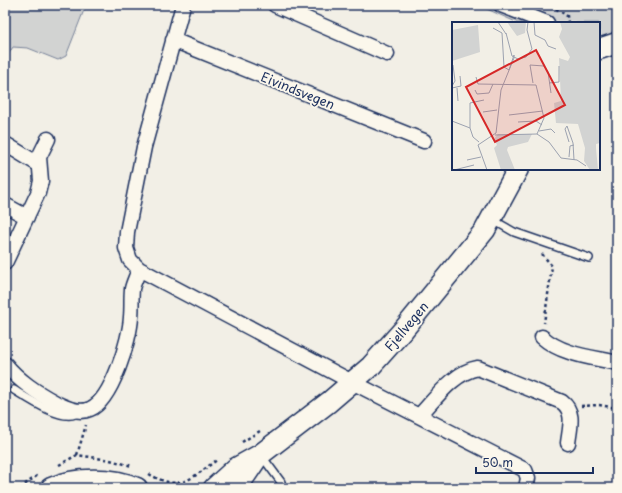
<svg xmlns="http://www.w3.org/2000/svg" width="622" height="493" font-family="'Playpen Sans',sans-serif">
	<rect width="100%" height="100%" fill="#f2efe6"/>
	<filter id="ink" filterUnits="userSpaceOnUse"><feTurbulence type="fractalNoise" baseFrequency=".025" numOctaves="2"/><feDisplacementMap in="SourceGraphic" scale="8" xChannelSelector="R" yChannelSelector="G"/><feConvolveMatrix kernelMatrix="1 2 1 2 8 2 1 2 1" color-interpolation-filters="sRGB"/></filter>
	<g filter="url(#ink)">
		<path fill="#d2d3d2" stroke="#768198" d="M5,5H86L66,56L58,60L28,48L13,47L5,59Z
			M478,5H614L615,27L604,45L599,46V23H518Z"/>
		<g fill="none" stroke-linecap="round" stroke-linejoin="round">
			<g stroke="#1b2f5e" stroke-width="10">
				<path id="lane" d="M493,220L514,232L589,258
					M14,390C27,398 61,421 75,414
					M261,455L281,482V488"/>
			</g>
			<g stroke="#1b2f5e" stroke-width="17">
				<path id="street" d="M183,5L144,147L127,232L126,248L130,260L139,269L352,382L525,470L528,478L526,488
					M275,5L387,54
					M501,5L547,23
					M173,40L424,141
					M7,145L38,164
					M5,205L27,217
					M5,263L38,193L41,181L39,157L48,139
					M542,337C562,355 592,357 617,363
					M5,364C19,381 36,392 56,403C66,408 79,414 90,409C112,400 130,339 131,317C132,307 131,299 132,289C133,283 137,276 139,269
					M419,416C436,398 454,372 478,368L562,402C575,412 570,427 568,443"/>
			</g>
			<g stroke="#1b2f5e" stroke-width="23">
				<path id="secondary" d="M599,49L617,43
					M51,488C75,477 113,477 137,488
					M214,488L236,468L261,454L329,402L371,366L404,329L485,230L518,169
					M237,488L256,460"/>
			</g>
			<path stroke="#1b2f5e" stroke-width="2.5" stroke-dasharray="3 3" stroke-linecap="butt" d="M551,5L567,16L568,23
				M542,254L552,266L544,323
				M581,406L599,405L617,408
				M242,442L260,431
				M77,455L86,425
				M59,465L77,455L110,460L132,466
				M149,474C181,493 191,478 217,460
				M20,488L38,475"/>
			<use href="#lane" stroke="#fbf7ec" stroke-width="7"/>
			<use href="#street" stroke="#fbf7ec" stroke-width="14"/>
			<use href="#secondary" stroke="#fbf7ec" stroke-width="20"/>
		</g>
	</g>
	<g text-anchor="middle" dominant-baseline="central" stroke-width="3.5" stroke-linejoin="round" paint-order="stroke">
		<g font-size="13" fill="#1b2f5e" stroke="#fbf7ec">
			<text transform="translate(298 90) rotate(22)">Eivindsvegen</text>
			<text transform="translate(406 326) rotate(-50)">Fjellvegen</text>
		</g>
	</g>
	<g transform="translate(452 22)">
		<rect width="148" height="148" fill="#f2efe6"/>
		<path d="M55,0H74L73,11L65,14ZM108,0H148V121L144,122V126L146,148H138L132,139L133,126L126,102L104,101L102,81L109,79L107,36L116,39L118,35L107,15L110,7ZM26,3L28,30L0,39V8ZM46,112H80L76,120L56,125L55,128L63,148H49L42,126L45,123L42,117Z" fill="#d2d3d2"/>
		<path fill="none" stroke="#9ca2b0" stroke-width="1" d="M46,0L54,12M82,0L83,13L93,18M41,6L50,11L52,45L57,48M54,11L60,34L66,37L74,35L80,27L75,8L76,0M93,18L96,24L104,27M24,55L26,62L84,63L92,96L85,112M81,61L78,43L92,44L96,50L99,71M97,61L107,60V44M0,64L3,59L1,43M0,66L9,64L8,54M5,66L6,79M23,68L25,72L37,71L41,62M31,90L45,88M57,93L91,89M0,99L18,106L21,115L27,120M66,100L84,99L90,103M18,106V81L32,78M87,109L99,107L103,111M43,113L85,112L97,120L109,136L125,138L134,144M117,120L113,107L115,104L121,121L122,138M117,135L118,124L122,123M15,138L29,135M2,148L22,143M35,148L26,123L44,111L49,68L62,36V33L57,48"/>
		<path fill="#d62828" fill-opacity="0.15" stroke="#d62828" stroke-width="2" d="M84,28L113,83L43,120L14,65Z"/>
		<rect width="148" height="148" fill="none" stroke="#1b2f5e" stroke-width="2"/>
	</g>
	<rect width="622" height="493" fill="none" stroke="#fbf7ec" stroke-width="20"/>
	<rect x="10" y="10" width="602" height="473" fill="none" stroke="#1b2f5e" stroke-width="1.5" filter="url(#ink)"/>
	<path d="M476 467v6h117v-6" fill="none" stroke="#1b2f5e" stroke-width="2"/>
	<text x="482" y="467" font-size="12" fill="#1b2f5e" stroke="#fbf7ec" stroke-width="3" paint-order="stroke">50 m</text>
</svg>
